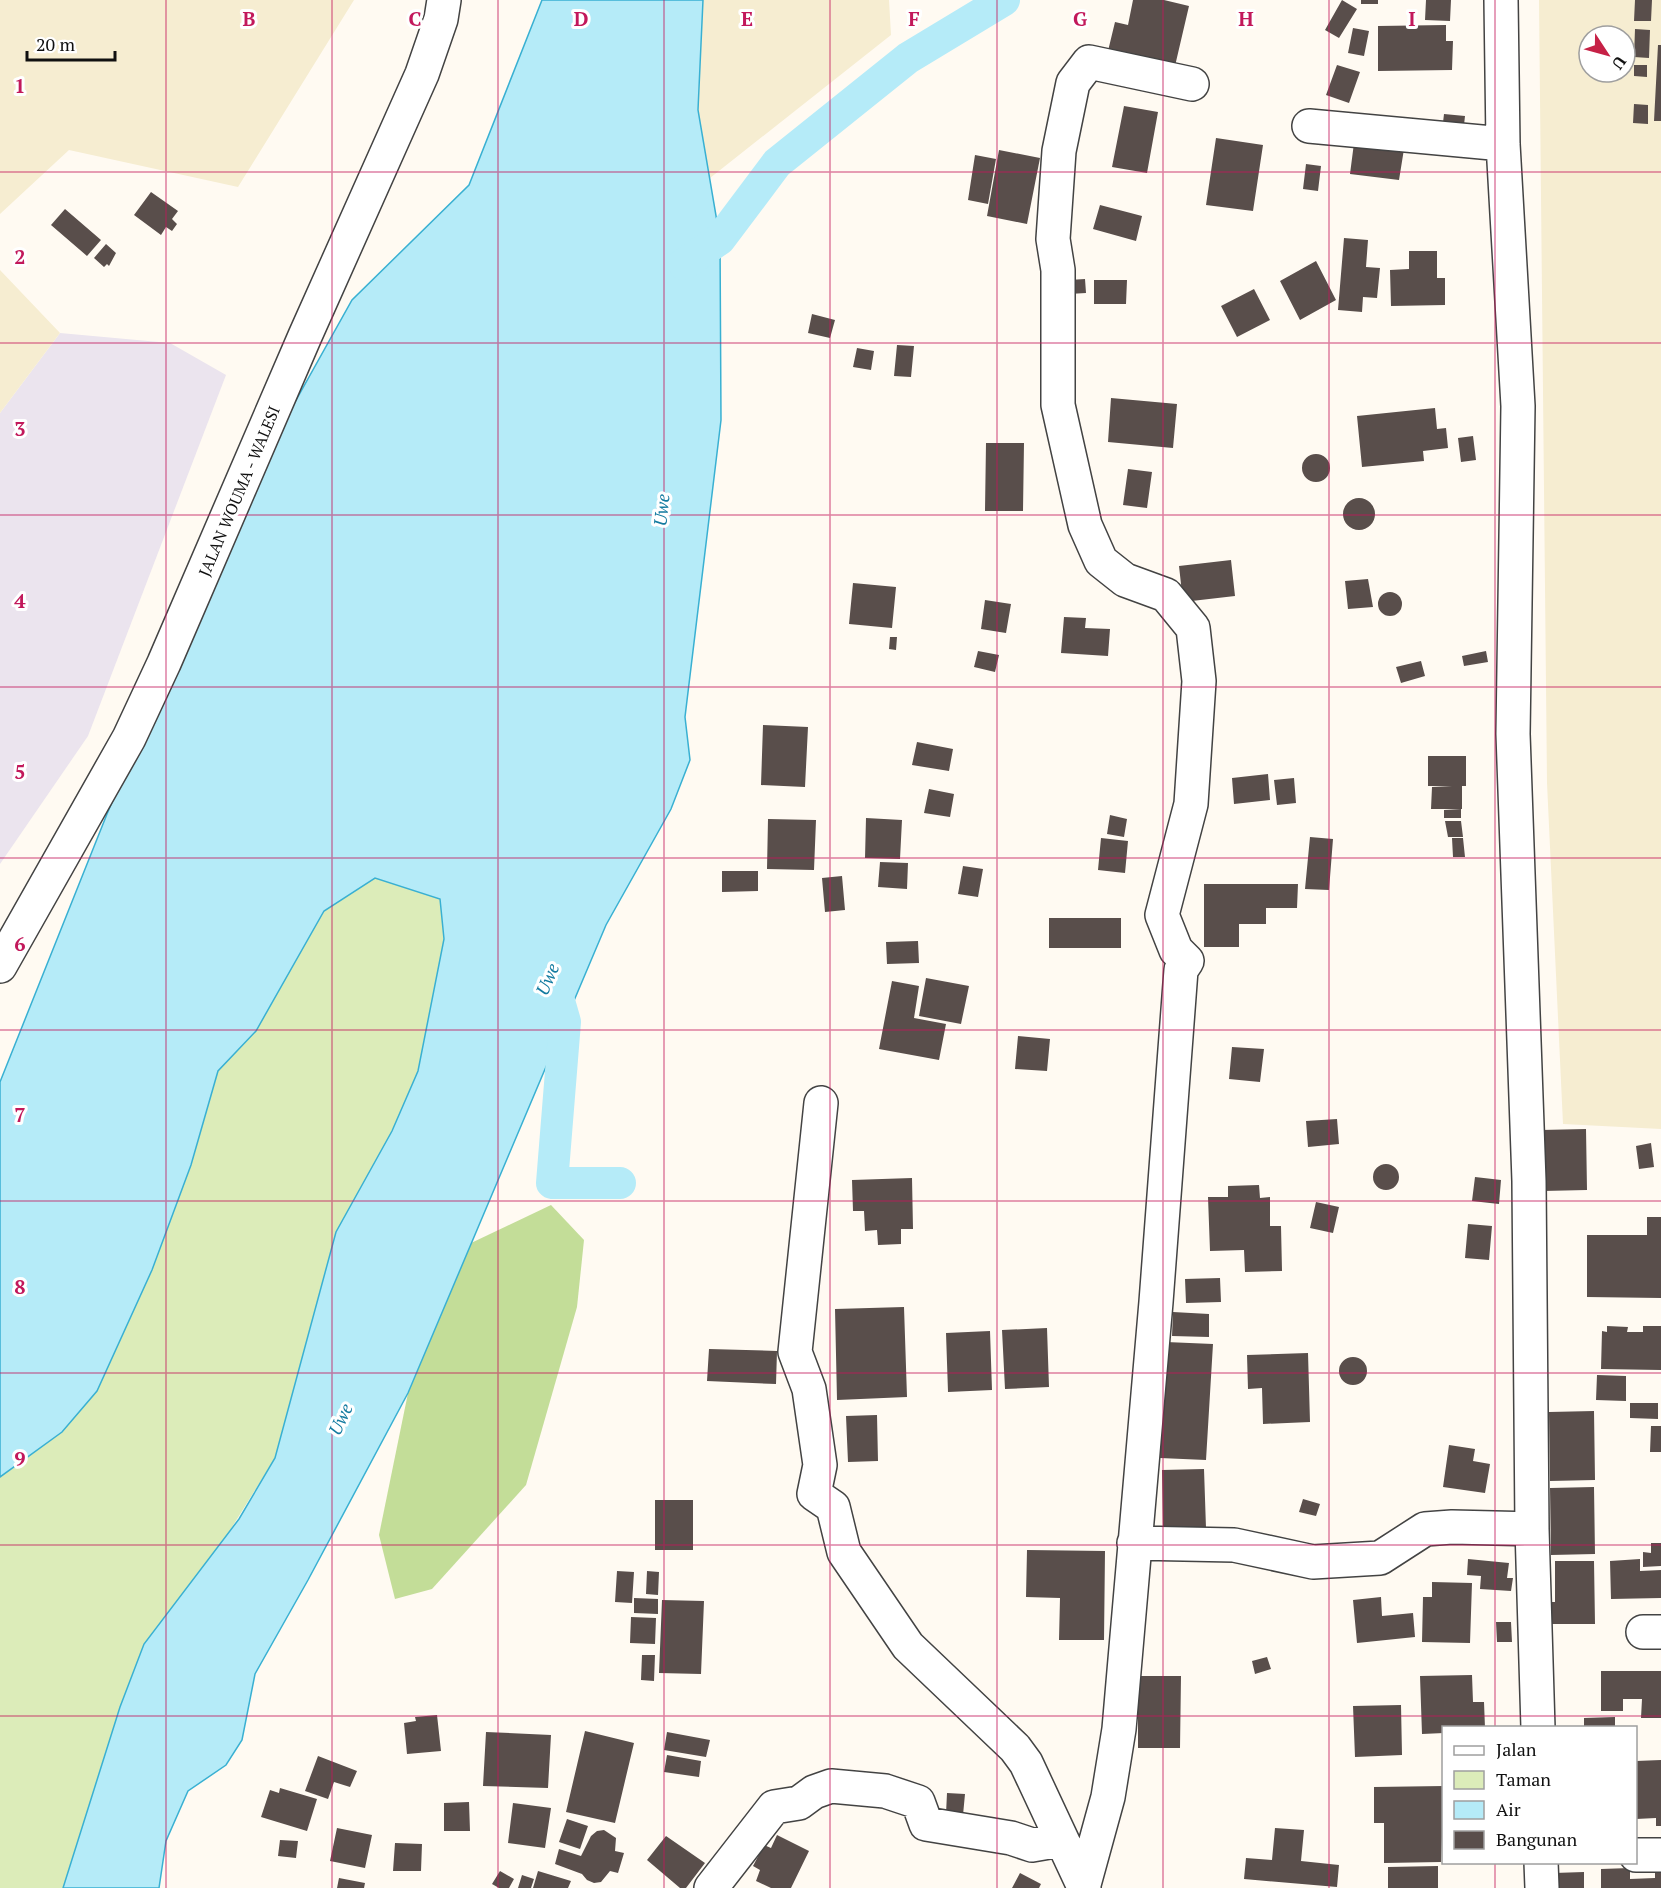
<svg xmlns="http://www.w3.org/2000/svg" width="1661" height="1888" font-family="'PT Serif',serif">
	<rect width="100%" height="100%" fill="#fffaf2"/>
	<path fill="#ebe4ee" d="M60,333L170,343L226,375L88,736L0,864V413Z"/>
	<path fill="#f6edd1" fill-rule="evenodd" d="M0,0H354L238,187L69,150L0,214Z
		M703,0H889L891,35L710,178L698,110Z
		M1539,0H1661V1129L1563,1124L1547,783ZM1589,36H1625V72H1589Z
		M0,270L60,333L0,413Z"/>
	<path fill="#dcecb9" d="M375,878L440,899L444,939L418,1071L392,1131L336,1232L275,1458L120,1707L63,1888H0V1477L62,1432L191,1165L218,1071L256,1031L324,911Z"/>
	<path fill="#c3dd98" d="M551,1205L584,1240L577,1307L526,1485L432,1589L395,1599L379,1535L408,1393L469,1244Z"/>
	<path fill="#b5ebf8" stroke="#39b0d2" stroke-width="1.5" d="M542,0H703L698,110L720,239L721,420L685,717L690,760L671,809L606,925L408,1393L308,1580L255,1674L242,1740L226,1765L188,1791L166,1841L159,1888H63L120,1707L144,1644L239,1519L275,1458L336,1232L392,1131L418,1071L444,939L440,899L375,878L324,911L256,1031L218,1071L191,1165L152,1270L97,1391L62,1432L0,1477V1082L107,814L247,488L352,300L469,185Z"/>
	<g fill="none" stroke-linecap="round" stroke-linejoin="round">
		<path stroke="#b5ebf8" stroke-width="32" d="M684,264L720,239L777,163L908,58L1004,0
			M553,980L565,1022L552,1183H620"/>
	</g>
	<path fill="#594e4b" d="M1133,0H1164L1189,6L1175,66L1108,51L1115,22L1128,25Z
		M1342,0L1357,9L1339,38L1325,30Z
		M1361,0H1378V4H1361Z
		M1426,0H1451L1450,21L1425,20Z
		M1635,0H1652L1651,21H1634Z
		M1446,25V41H1453L1452,70L1378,71V26Z
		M1353,28L1369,31L1364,56L1348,53Z
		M1635,29L1650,30L1649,58L1634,57Z
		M1658,45H1661V121H1654Z
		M1337,65L1360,72L1349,103L1326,95Z
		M1634,65H1647V77L1634,76Z
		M1634,104L1648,105V124L1633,123Z
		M1124,106L1158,112L1147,173L1112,167Z
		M1444,114L1465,116L1463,134L1442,131Z
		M1216,138L1263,145L1253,211L1206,205Z
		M1354,143L1404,149L1399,180L1350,174Z
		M999,150L1040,158L1027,224L987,216Z
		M975,155L996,159L988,204L968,200Z
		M1306,164L1321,166L1318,191L1303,189Z
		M151,192L178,211L172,219L177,224L172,231L166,227L161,235L134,215Z
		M1100,205L1142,216L1136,241L1093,229Z
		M65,209L101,240L87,256L51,225Z
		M1344,238L1368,240L1366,267L1380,268L1377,298L1363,297L1362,312L1338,310Z
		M106,244L116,253L109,266L107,264L104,267L94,258Z
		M1409,251H1437V278H1445V305L1391,306L1390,270L1409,269Z
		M1316,261L1336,300L1300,320L1280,281Z
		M1085,279L1086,293L1069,294V280Z
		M1094,280H1127L1126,304H1094Z
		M1254,289L1270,320L1237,337L1221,306Z
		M812,314L835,320L830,338L808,333Z
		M897,345L914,346L911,377L894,376Z
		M857,348L874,351L871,370L853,367Z
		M1111,398L1177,404L1173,448L1108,442Z
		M1435,408L1437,429L1446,428L1448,448L1423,451L1424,461L1362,467L1357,416Z
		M1473,436L1476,460L1461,462L1458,438Z
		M986,443H1024L1023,511H985Z
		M1302 468a14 14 0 1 1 28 0a14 14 0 1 1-28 0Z
		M1128,469L1152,472L1147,508L1123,505Z
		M1343 514a16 16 0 1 1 32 0a16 16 0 1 1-32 0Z
		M1231,560L1235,596L1183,602L1179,566Z
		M1368,579L1373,607L1348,609L1345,581Z
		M853,583L896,587L892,628L849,624Z
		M1378 604a12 12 0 1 1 24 0a12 12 0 1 1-24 0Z
		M985,600L1011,604L1006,633L981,629Z
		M1064,617L1086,618L1085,628L1110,629L1108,656L1061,653Z
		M890,637H897L896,650L889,649Z
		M978,651L999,655L995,672L974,667Z
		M1486,651L1488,662L1464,666L1462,656Z
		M1421,661L1425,676L1401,683L1396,667Z
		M763,725L808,727L805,787L761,785Z
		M917,742L953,749L949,771L912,765Z
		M1428,756H1466V786H1462V809H1431L1432,787L1452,786H1428Z
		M1268,774L1270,800L1234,804L1232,778Z
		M1294,778L1296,803L1277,805L1274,780Z
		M929,789L954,794L950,817L924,813Z
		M1461,809V818H1444V810Z
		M1110,815L1127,819L1124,837L1107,834Z
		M866,818L902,820L900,859L865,858Z
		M768,819L816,820L814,870L767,869Z
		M1445,821H1461L1463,837H1448Z
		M1310,837L1333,839L1329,890L1305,889Z
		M1101,838L1128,841L1125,873L1098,870Z
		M1452,838H1463L1465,857H1453Z
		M880,862L908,863L907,889L878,887Z
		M963,866L983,869L978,897L958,894Z
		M722,871H758V891L722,892Z
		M842,876L845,910L825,912L822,878Z
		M1204,884H1298L1297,908H1266V924H1239V947H1204Z
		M1049,918H1121V948H1049Z
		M918,941L919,963L887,964L886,942Z
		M926,978L969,986L961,1024L919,1016Z
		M892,981L919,986L914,1018L946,1024L939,1060L879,1049Z
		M1018,1036L1050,1039L1047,1071L1015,1069Z
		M1232,1047L1264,1049L1260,1082L1229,1079Z
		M1337,1119L1339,1144L1308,1147L1306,1121Z
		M1586,1129L1587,1190L1543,1191L1541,1130Z
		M1651,1143L1654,1167L1639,1169L1636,1146Z
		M1373 1177a13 13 0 1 1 26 0a13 13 0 1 1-26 0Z
		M1475,1177L1501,1180L1499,1204L1472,1201Z
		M912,1178L913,1229H901V1244L878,1245L877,1230L865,1231L864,1211H853L852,1180Z
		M1259,1185L1260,1198L1270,1197V1226H1281L1282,1271L1245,1272L1244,1250L1210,1251L1208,1197H1228V1186Z
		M1316,1202L1339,1207L1333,1233L1310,1228Z
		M1647,1217H1661V1298L1587,1297V1235H1647Z
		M1468,1224L1492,1226L1489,1260L1465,1258Z
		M1220,1278L1221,1302L1186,1303L1185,1279Z
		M904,1307L907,1397L837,1400L835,1309Z
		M1173,1312L1209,1314V1337L1172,1336Z
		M1607,1326L1628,1327L1627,1332H1643V1326H1661V1370L1601,1369L1602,1331L1607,1332Z
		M1047,1328L1049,1387L1005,1389L1002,1330Z
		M990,1331L992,1390L948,1392L946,1333Z
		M1166,1342L1213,1344L1206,1460L1160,1458Z
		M709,1349L777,1351L776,1384L707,1381Z
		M1308,1353L1310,1422L1263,1424L1262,1388L1248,1389L1247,1355Z
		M1339 1371a14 14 0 1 1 28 0a14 14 0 1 1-28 0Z
		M1597,1375L1626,1376V1401L1596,1400Z
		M1630,1403H1658V1419L1630,1418Z
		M1594,1411L1595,1480L1550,1481L1549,1412Z
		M877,1415L878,1461L848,1462L846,1416Z
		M1651,1426H1661V1452H1650Z
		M1449,1445L1475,1449L1473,1461L1490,1464L1485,1493L1443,1487Z
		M1204,1469L1206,1528L1163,1529L1162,1470Z
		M1594,1487L1595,1554L1551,1555L1550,1488Z
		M1303,1499L1320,1504L1316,1516L1299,1512Z
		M655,1500H693V1550H655Z
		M1651,1543H1661V1566L1643,1567V1552L1651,1553Z
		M1027,1550L1105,1551L1104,1640H1059L1060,1598L1026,1597Z
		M1468,1559L1509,1563L1507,1578H1513L1511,1591L1480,1589L1481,1576L1467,1575Z
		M1640,1559V1571L1661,1570V1598L1611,1599L1610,1561Z
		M1555,1561H1594L1595,1624H1548L1547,1602H1555Z
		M617,1571L634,1572L632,1603L615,1602Z
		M647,1571L659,1572L658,1595L646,1594Z
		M1432,1582L1472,1583L1470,1643L1422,1642L1423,1597H1432Z
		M1381,1597L1382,1616L1413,1613L1415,1637L1357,1643L1353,1600Z
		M634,1598L658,1599V1614L634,1613Z
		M662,1600L704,1601L701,1674L659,1673Z
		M631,1617L656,1618L655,1644L630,1643Z
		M1496,1622H1511L1512,1642H1497Z
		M642,1655H655L654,1681L641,1680Z
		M1267,1657L1271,1669L1255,1674L1252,1661Z
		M1601,1671H1661V1718H1641L1642,1699H1623V1711H1601Z
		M1472,1675L1473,1702H1484L1485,1728H1444V1733L1422,1734L1420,1676Z
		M1138,1676H1181L1180,1748H1138Z
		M1401,1705L1402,1755L1355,1757L1353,1706Z
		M437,1715L441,1751L407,1754L404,1723L416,1721L415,1717Z
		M1615,1717V1728H1584V1718Z
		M585,1731L634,1743L615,1823L566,1812Z
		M486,1732L551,1735L548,1788L483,1786Z
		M667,1732L710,1740L706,1757L664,1750Z
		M667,1755L701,1761L699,1777L664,1772Z
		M318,1756L357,1771L350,1787L334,1782L328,1799L305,1791Z
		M1661,1760V1826H1656V1818L1636,1819V1761Z
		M1444,1786L1441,1862L1384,1863V1823H1374V1787Z
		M280,1788L317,1799L307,1831L261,1817L270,1790L279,1793Z
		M947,1793L965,1794L963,1815L946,1814Z
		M469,1802L470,1831H444V1803Z
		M513,1803L551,1808L545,1848L508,1843Z
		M567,1819L588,1826L580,1849L559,1842Z
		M337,1828L372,1835L365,1868L330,1861Z
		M1275,1828L1304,1830L1301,1861L1339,1865L1337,1887L1244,1879L1246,1858L1272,1860Z
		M604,1830L616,1838L615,1851L624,1853L618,1873L610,1871L601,1882L594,1883L587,1880L582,1874L555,1864L559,1849L581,1856L591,1836L597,1831Z
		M777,1835L809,1851L791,1888H771L756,1881L760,1870L753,1866L764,1845L771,1848Z
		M666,1836L705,1863L686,1888H680L647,1860Z
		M280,1840L298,1841L296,1858L278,1856Z
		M395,1843L422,1844L421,1871H393Z
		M1438,1866V1888H1388V1867Z
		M1630,1868V1879L1655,1878V1870L1661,1869V1888H1601V1869Z
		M500,1871L514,1879L509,1888H499L492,1884Z
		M538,1871L571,1881L568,1888H533Z
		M1584,1872V1888H1555L1554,1873Z
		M1020,1873L1041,1884L1039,1888H1012Z
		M522,1875L534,1879L531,1888H518Z
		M339,1878L365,1883L364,1888H337Z"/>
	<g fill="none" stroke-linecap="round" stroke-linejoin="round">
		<g stroke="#434343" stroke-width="36">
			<path id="minor" d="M1501,0L1503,144L1518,406L1513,734L1529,1181L1532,1529L1538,1728
				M1309,126L1503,144
				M0,966L129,738L164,663L305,336L422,74L441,19L444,0
				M821,1103L795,1352L809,1389L820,1465L814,1494L833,1507L844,1552L908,1646L1015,1748L1026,1763L1084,1887
				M1134,1543L1234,1545L1313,1562L1380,1558L1425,1529L1452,1527L1532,1529
				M1643,1632H1661
				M1636,1855H1661
				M1541,1862L1542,1888
				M711,1888L774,1807L799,1803L814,1792L831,1786L885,1791L918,1802L926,1824L1011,1838L1032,1845L1061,1840
				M1083,1888L1108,1797L1119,1729L1156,1302L1181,970L1187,961L1176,950L1162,915L1191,804L1199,681L1193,628L1166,595L1125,580L1101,561L1085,525L1058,405V270L1053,239L1059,151L1073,83L1089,62L1192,84"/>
		</g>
		<use href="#minor" stroke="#fff" stroke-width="33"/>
	</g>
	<path fill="none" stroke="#c2185b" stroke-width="1.5" stroke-opacity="0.55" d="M166,0V1888M332,0V1888M498,0V1888M664,0V1888M830,0V1888M997,0V1888M1163,0V1888M1329,0V1888M1495,0V1728M0,172H1661M0,343H1661M0,515H1661M0,687H1661M0,858H1661M0,1030H1661M0,1201H1661M0,1373H1661M0,1545H1661M0,1716H1661M1495,1862V1888"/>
	<g text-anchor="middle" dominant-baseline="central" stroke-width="6" stroke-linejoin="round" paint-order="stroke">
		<g font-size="16" fill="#101010" stroke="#fff">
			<text transform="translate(239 491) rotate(-67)">JALAN WOUMA - WALESI</text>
		</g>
		<g font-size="18" font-style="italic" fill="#137ba0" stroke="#fff">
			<text transform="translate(661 510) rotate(-84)">Uwe</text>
			<text transform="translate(547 979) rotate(-67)">Uwe</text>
			<text transform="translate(340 1419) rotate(-65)">Uwe</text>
		</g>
	</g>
	<g font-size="20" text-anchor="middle" font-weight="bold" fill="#c2185b" stroke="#fff" stroke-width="6" stroke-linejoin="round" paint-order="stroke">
		<text x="249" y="26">B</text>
		<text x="415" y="26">C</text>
		<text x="581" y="26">D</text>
		<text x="747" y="26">E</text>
		<text x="914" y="26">F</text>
		<text x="1080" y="26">G</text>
		<text x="1246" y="26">H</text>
		<text x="1412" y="26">I</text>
		<text x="20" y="93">1</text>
		<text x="20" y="264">2</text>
		<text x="20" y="436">3</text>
		<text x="20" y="608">4</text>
		<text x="20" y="779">5</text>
		<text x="20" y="951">6</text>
		<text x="20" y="1122">7</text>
		<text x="20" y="1294">8</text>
		<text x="20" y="1466">9</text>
	</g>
	<rect x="1442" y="1726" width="195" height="138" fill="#ffffff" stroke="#9f9f9f" stroke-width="1.5"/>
	<rect x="1454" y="1746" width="30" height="9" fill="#ffffff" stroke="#9f9f9f" stroke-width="1.5"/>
	<text x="1496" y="1756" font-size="18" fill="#101010">Jalan</text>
	<rect x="1454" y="1771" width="30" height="18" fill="#dcecb9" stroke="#9f9f9f" stroke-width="1.5"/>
	<text x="1496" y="1786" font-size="18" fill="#101010">Taman</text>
	<rect x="1454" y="1801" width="30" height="18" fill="#b5ebf8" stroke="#9f9f9f" stroke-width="1.5"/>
	<text x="1496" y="1816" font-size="18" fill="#101010">Air</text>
	<rect x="1454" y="1831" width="30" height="18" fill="#594e4b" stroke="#9f9f9f" stroke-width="1.5"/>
	<text x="1496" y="1846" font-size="18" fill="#101010">Bangunan</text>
	<g transform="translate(1607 54) rotate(126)"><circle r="28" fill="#ffffff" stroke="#9f9f9f" stroke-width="1.5"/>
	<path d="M0-4.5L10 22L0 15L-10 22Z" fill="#c62146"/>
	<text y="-9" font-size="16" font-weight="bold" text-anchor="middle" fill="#101010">U</text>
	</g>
	<path d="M27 51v9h88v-9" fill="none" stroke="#101010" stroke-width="3"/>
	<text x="36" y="51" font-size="18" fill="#101010" stroke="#ffffff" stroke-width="4.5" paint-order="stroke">20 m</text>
</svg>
